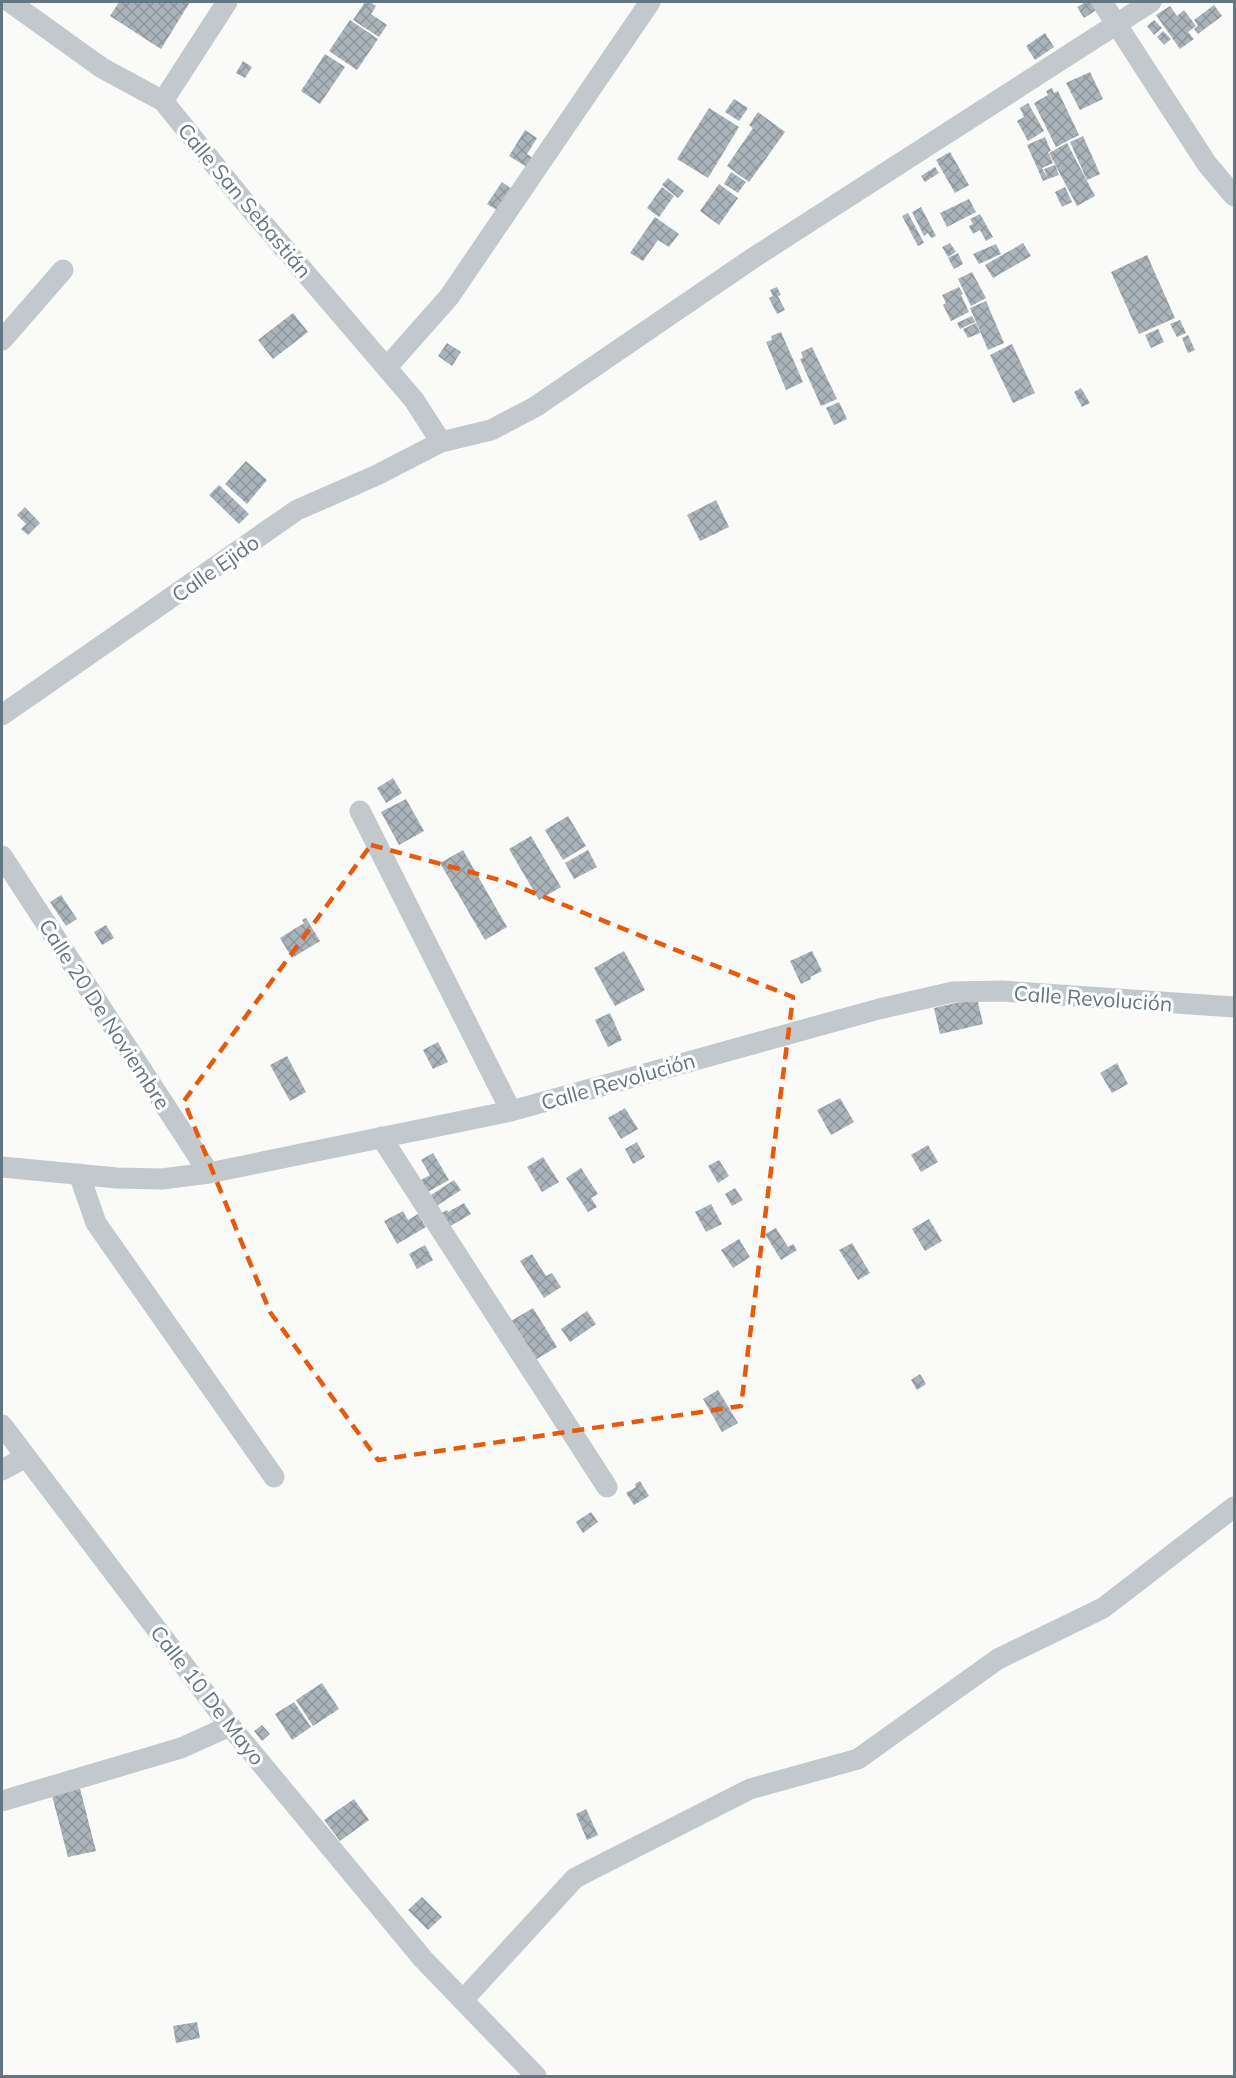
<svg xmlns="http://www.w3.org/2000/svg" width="1236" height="2078" font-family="Mulish,sans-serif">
	<defs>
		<pattern id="building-cross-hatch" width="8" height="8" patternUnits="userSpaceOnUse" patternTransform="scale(1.5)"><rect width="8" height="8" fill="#aab3b9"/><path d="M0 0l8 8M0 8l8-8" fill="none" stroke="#8e969c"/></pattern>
	</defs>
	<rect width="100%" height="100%" fill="#fafaf8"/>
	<path fill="url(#building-cross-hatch)" d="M119,2H190L161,49L110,16Z
		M365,2H370L376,6L371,14L387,25L379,37L353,20Z
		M1086,2H1093L1098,9L1084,18L1077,7Z
		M1214,5L1222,16L1198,34L1194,29L1198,26L1194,20Z
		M1170,6L1177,16L1184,10L1196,26L1188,32L1194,39L1180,49L1156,15Z
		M350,20L378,39L357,70L329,51Z
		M1154,20L1162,28L1154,35L1147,26Z
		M1163,31L1171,39L1164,45L1157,37Z
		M1045,33L1054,47L1035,60L1026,46Z
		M325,54L345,67L320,104L301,91Z
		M243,61L252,67L245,78L236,73Z
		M1090,72L1103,99L1080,110L1066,83Z
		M1052,88L1054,93L1058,91L1079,135L1056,147L1034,103L1048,95L1046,91Z
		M734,99L748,108L739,121L725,112Z
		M1028,103L1044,131L1028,141L1017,121L1024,117L1020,108Z
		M709,108L739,127L708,178L677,159Z
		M758,112L785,132L749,182L727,166L753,128L749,125Z
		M525,130L537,138L527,154L533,158L527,167L509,156Z
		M1083,136L1100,174L1087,180L1070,142Z
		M1045,137L1051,151L1048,152L1053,163L1042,168L1048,179L1043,181L1027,145Z
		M1067,143L1095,196L1077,206L1049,153Z
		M950,152L969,185L955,193L936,160Z
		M1055,165L1059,175L1048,179L1044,169Z
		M935,167L939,173L925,182L921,176Z
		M731,172L746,182L738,193L724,184Z
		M668,178L684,191L678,198L662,185Z
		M502,182L512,189L497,210L487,204Z
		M719,184L738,198L719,225L700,211Z
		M662,187L674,196L659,217L647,208Z
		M1065,187L1072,202L1062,207L1055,192Z
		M969,199L976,212L947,227L940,213Z
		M921,207L936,236L931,238L928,233L924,236L912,212Z
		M908,213L924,243L918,246L902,216Z
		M980,214L993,237L986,241L980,230L973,234L969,226L973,224L970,219Z
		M655,217L679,234L669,247L658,240L643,261L630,253Z
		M950,243L956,252L948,257L942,247Z
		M1023,243L1031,256L993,278L985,265Z
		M996,244L1001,254L979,264L973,254Z
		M958,253L963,264L954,269L948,258Z
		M1147,255L1175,318L1139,334L1111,272Z
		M972,272L986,298L971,306L958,279Z
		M777,287L781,295L778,296L785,310L777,314L769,298L773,296L770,290Z
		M959,287L963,294L961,295L969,312L951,321L943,305L946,303L942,295Z
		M986,301L1004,343L988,350L970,308Z
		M293,313L308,332L273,359L258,340Z
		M972,316L975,322L960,329L957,323Z
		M1180,320L1186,333L1177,337L1170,324Z
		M976,323L980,333L968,338L963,329Z
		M1158,329L1164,342L1151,348L1145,335Z
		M781,332L803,382L786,390L766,342L772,340L771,336Z
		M1188,335L1195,350L1188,353L1182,338Z
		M447,343L461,352L452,366L438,356Z
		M1012,344L1035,393L1013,403L990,355Z
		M812,347L837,399L821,406L800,359L803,358L801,352Z
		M1081,388L1090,403L1082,407L1074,392Z
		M839,402L847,419L834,425L826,408Z
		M246,461L267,480L247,504L225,484Z
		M219,485L249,514L239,524L209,495Z
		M716,500L729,527L700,541L687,515Z
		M25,507L40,523L28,535L21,529L26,524L17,515Z
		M393,778L402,793L386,803L377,788Z
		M406,799L424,831L399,845L381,812Z
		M568,816L586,846L563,860L545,830Z
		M531,836L561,887L539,900L509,849Z
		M463,850L507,927L485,940L440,863Z
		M588,850L597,867L574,879L565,863Z
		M61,895L77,919L66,926L50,902Z
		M306,918L320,941L292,958L280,938L304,923L302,920Z
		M106,925L114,938L102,945L94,932Z
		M624,951L645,990L615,1006L594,968Z
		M812,951L822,971L810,977L811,979L801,984L790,961Z
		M977,998L983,1024L940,1034L934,1008Z
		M610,1013L622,1040L608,1047L595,1020Z
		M438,1042L448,1062L433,1069L423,1050Z
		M287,1056L306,1092L290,1101L270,1065Z
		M1117,1063L1128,1084L1112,1093L1100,1073Z
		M840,1098L854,1122L831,1135L817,1110Z
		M625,1108L638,1129L621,1139L608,1118Z
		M637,1142L645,1157L633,1164L625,1149Z
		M928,1145L938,1162L921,1172L911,1155Z
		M433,1153L449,1180L424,1194L417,1182L430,1175L421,1160Z
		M543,1157L559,1182L542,1192L527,1167Z
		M719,1160L729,1176L718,1183L708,1166Z
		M581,1168L598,1194L591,1198L597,1207L588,1212L566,1178Z
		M454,1180L461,1190L435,1207L428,1197Z
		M735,1188L743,1200L732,1206L725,1194Z
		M464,1203L471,1214L447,1228L438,1215L447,1210L448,1212Z
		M711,1204L722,1224L706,1232L695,1212Z
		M403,1211L408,1220L418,1214L426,1227L397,1244L384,1221Z
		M929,1219L942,1241L925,1251L912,1229Z
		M776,1228L788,1247L793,1244L797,1250L781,1260L765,1234Z
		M739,1239L750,1257L733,1268L721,1250Z
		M852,1243L870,1273L858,1280L839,1250Z
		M425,1245L433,1260L417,1269L409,1254Z
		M532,1254L546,1276L552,1273L561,1287L544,1298L520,1261Z
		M533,1308L557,1347L530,1363L506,1324Z
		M587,1311L596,1324L570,1342L561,1329Z
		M920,1374L926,1384L917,1390L911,1380Z
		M718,1390L738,1423L722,1432L703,1399Z
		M640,1481L649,1496L634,1505L626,1493L636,1487L635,1484Z
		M591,1512L598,1522L583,1533L576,1522Z
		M322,1683L339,1709L313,1726L296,1700Z
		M294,1702L311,1727L292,1740L275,1714Z
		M262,1725L270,1734L262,1741L254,1731Z
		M79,1785L96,1851L68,1857L51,1792Z
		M354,1799L369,1820L340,1841L324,1820Z
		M586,1809L598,1835L587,1840L576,1814Z
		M422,1897L442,1917L428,1930L408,1910Z
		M197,2022L200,2038L176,2043L173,2026Z"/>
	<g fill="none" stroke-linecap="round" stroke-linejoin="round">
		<path stroke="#c3c8cc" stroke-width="21" d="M10,2L102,68L163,101L243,200L414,400L441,442
			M1102,2L1207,164L1234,196
			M163,101L227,2
			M2,340L63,270
			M387,367L449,297L650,2
			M2,715L297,510L377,475L441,442L491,430L535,407L753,258L1151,2
			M360,811L511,1111
			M2,856L209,1173
			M381,1137L607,1487
			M2,1167L117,1178L162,1179L209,1173L511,1111L879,1009L953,992L1002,991L1234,1007
			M79,1174L96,1223L274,1477
			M2,1425L230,1726L423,1959L536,2076
			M2,1470L26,1457
			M2,1801L181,1748L230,1726
			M463,2000L575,1878L750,1789L858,1759L998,1659L1103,1608L1234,1507"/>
	</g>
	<path fill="none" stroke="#e8590c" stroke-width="4.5" stroke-dasharray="12 8" stroke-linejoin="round" d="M371,845L507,882L793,997L741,1406L378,1460L270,1312L184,1101Z"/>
	<g text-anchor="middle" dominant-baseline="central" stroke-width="6" stroke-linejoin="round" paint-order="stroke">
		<g font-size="21" fill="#657683" stroke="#fff">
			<text transform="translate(245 200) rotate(50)">Calle San Sebastián</text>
			<text transform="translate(215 568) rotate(-35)">Calle Ejido</text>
			<text transform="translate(1093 998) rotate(4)">Calle Revolución</text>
			<text transform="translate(105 1014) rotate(57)">Calle 20 De Noviembre</text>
			<text transform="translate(618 1081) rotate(-16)">Calle Revolución</text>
			<text transform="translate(208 1695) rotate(52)">Calle 10 De Mayo</text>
		</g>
	</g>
	<rect width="1236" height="2078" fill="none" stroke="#657683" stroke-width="6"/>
</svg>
